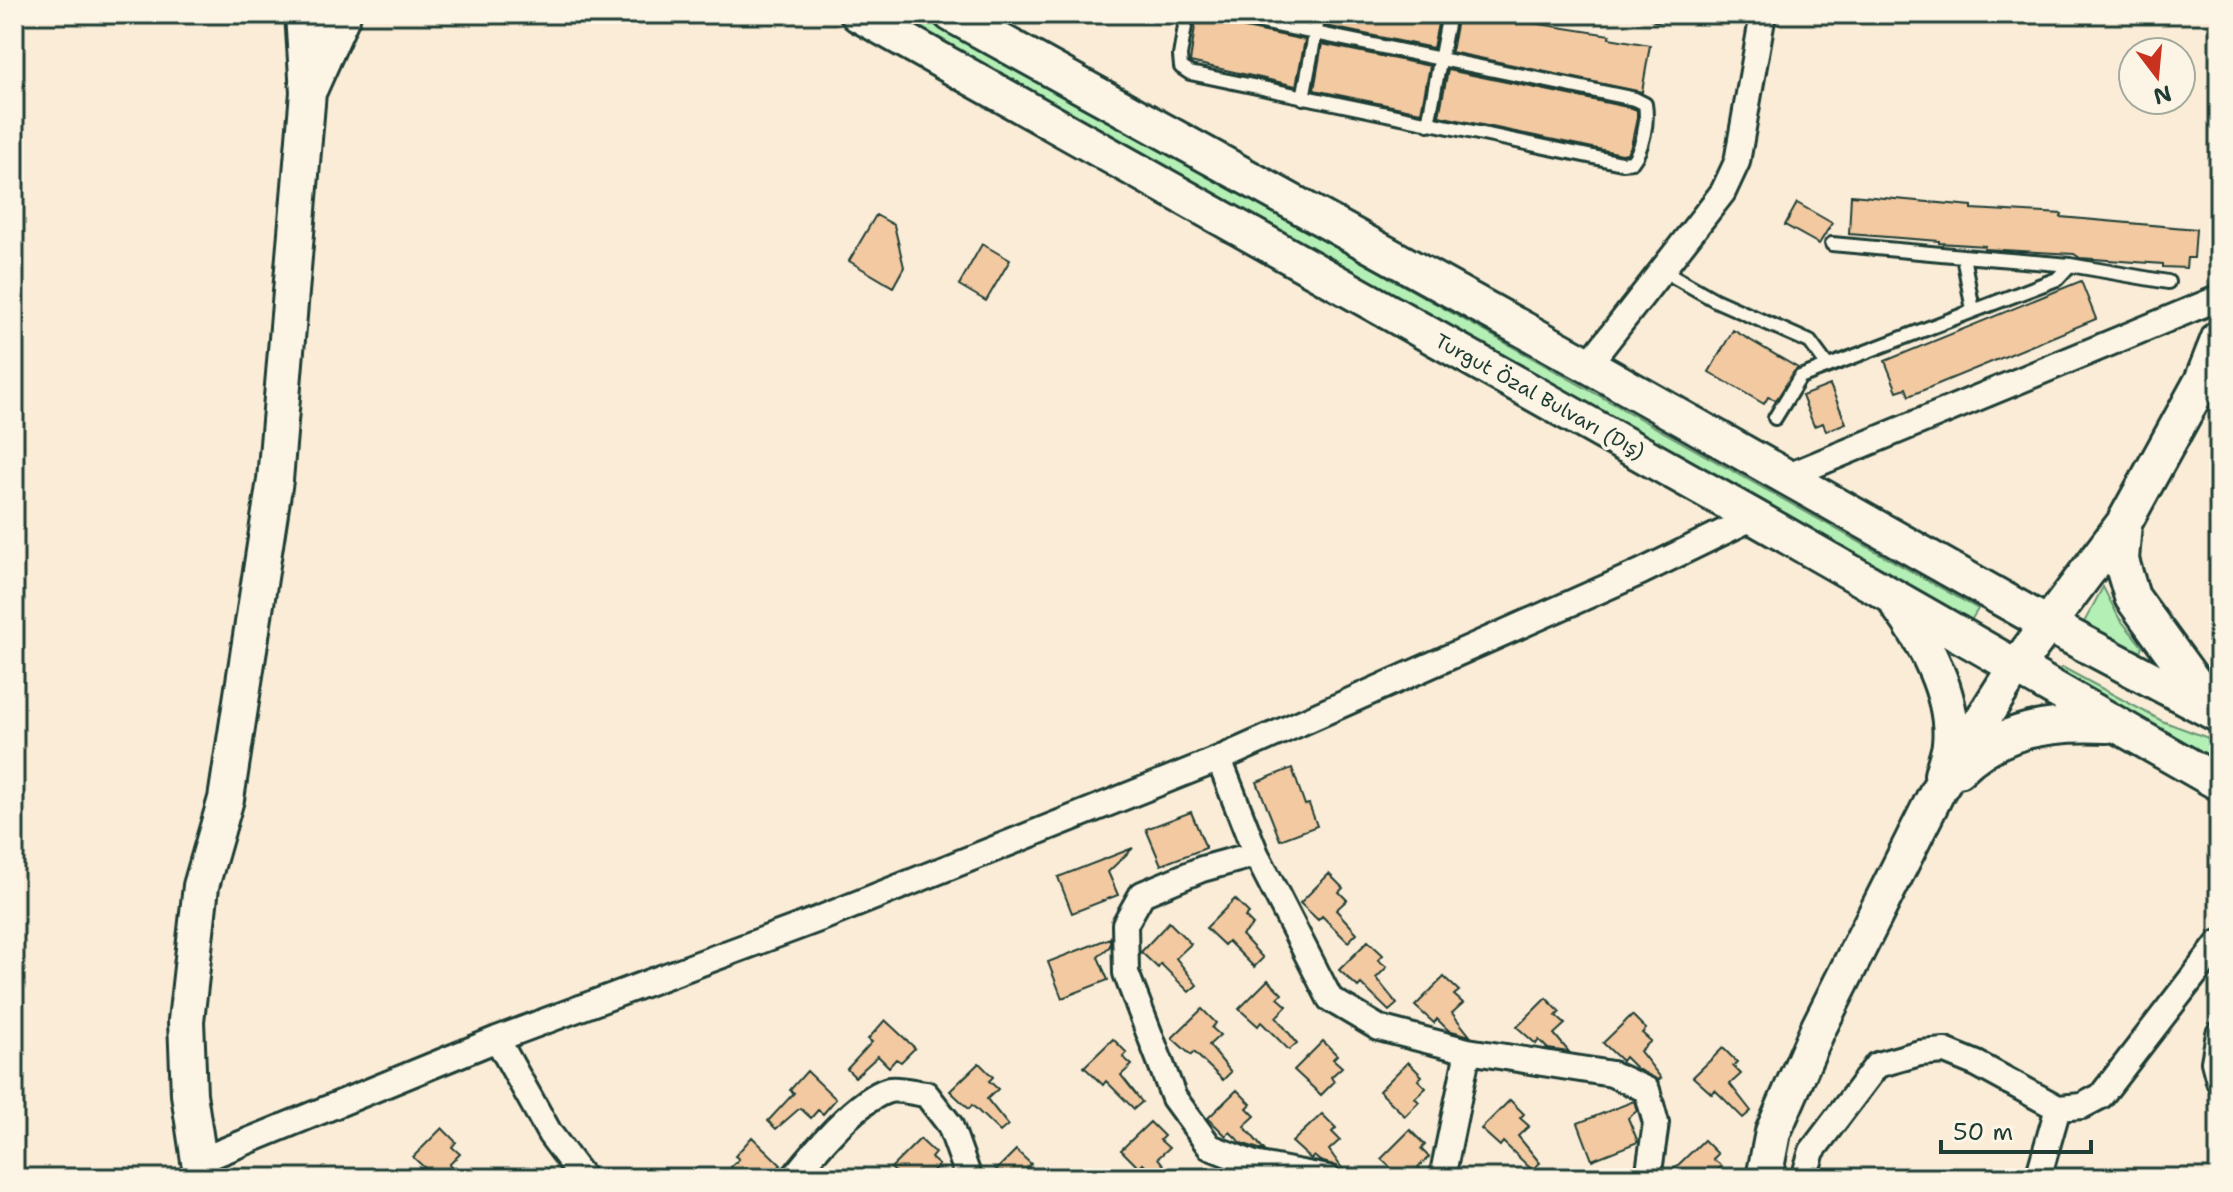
<svg xmlns="http://www.w3.org/2000/svg" width="2233" height="1192" font-family="'Shantell Sans',sans-serif">
	<rect width="100%" height="100%" fill="#faecd7"/>
	<filter id="ink" filterUnits="userSpaceOnUse"><feTurbulence type="fractalNoise" baseFrequency=".0125" numOctaves="2"/><feDisplacementMap in="SourceGraphic" scale="16" xChannelSelector="R" yChannelSelector="G"/><feConvolveMatrix kernelMatrix="1 2 1 2 8 2 1 2 1" color-interpolation-filters="sRGB"/></filter>
	<g filter="url(#ink)">
		<path fill="#b4f0b5" stroke="#6a9674" stroke-width="2" d="M882,14H921L1978,609L1970,622L1850,551L1800,528Z
			M2103,587L2119,618L2142,646L2138,657L2082,626Z
			M2062,667L2162,721L2219,742V767L2057,677Z"/>
		<path fill="#f2c9a1" stroke="#1f3d34" stroke-width="2" d="M1199,14H1214L1221,23L1305,40L1296,86L1190,62L1196,19H1198Z
			M1268,14H1310L1308,22Z
			M1328,14H1440L1433,48L1326,26Z
			M1458,14H1514L1527,16L1526,22L1610,35L1609,38L1650,45L1642,92L1451,52Z
			M1322,44L1430,66L1421,112L1314,90Z
			M1448,70L1632,108L1637,110V118L1631,146L1627,153L1622,154L1439,116Z
			M1851,195L1972,206V209L2062,214L2061,217L2196,229L2194,258H2187L2186,268L2163,267V264L2080,258L2074,254L1984,249L1985,246L1939,243V241L1849,234Z
			M1797,203L1832,223L1819,244L1785,225Z
			M876,215L894,225L904,267L893,287L849,261Z
			M982,244L1010,260L986,301L959,285Z
			M2081,281L2096,319L1909,396L1906,388L1897,391L1885,361Z
			M1733,330L1798,368L1776,400L1768,397L1764,404L1709,372Z
			M1830,385L1846,423L1826,431L1823,423L1814,426L1802,396Z
			M1292,768L1305,805L1309,804L1317,826L1280,840L1257,782Z
			M1191,812L1206,848L1161,865L1146,829Z
			M1133,848L1108,872L1118,895L1072,913L1058,877Z
			M1329,874L1343,888L1339,892L1347,900L1336,910L1357,933L1348,942L1322,916L1318,920L1300,903Z
			M1235,899L1249,913L1245,917L1253,925L1242,935L1263,958L1254,967L1228,941L1224,945L1206,928Z
			M1169,922L1191,944L1176,958L1197,985L1189,992L1161,964L1158,968L1141,952Z
			M1110,938V946L1098,957L1108,980L1062,998L1048,962Z
			M1368,941L1383,955L1378,960L1387,967L1376,978L1397,1004L1389,1011L1361,984L1358,987L1339,970Z
			M1444,977L1459,991L1454,995L1463,1003L1452,1013L1470,1036L1448,1030L1437,1019L1434,1023L1415,1006Z
			M1268,980L1282,994L1278,998L1287,1006L1276,1017L1297,1043L1289,1050L1261,1022L1258,1026L1239,1009Z
			M1546,998L1560,1012L1556,1016L1565,1024L1554,1034L1569,1052L1548,1049L1539,1040L1536,1044L1517,1027Z
			M1202,1009L1216,1023L1212,1028L1220,1035L1209,1045L1231,1072L1223,1080L1194,1052L1191,1055L1172,1038Z
			M1632,1015L1646,1029L1642,1033L1651,1041L1640,1051L1661,1078L1658,1080L1637,1069L1625,1057L1622,1061L1603,1043Z
			M885,1020L915,1048L901,1062L896,1059L889,1067L878,1056L855,1077L847,1069L872,1042L868,1039Z
			M1113,1039L1127,1053L1123,1057L1132,1065L1121,1075L1142,1102L1134,1109L1106,1081L1103,1085L1084,1067Z
			M1323,1041L1337,1055L1333,1059L1342,1067L1331,1077L1334,1082L1321,1095L1294,1070Z
			M1723,1048L1737,1062L1733,1066L1741,1074L1730,1084L1751,1111L1743,1118L1715,1090L1712,1094L1693,1077Z
			M1408,1062L1422,1076L1418,1080L1426,1088L1415,1098L1419,1102L1405,1116L1379,1091Z
			M979,1063L993,1077L989,1081L998,1089L987,1099L1008,1125L1000,1132L972,1105L969,1109L950,1091Z
			M807,1071L836,1099L823,1114L818,1110L811,1118L800,1108L776,1129L768,1121L794,1093L790,1090Z
			M1237,1090L1251,1104L1247,1108L1255,1116L1244,1126L1265,1151L1241,1143L1230,1132L1226,1136L1208,1118Z
			M1510,1100L1524,1114L1520,1118L1529,1126L1518,1136L1540,1163L1532,1170L1503,1142L1500,1146L1481,1129Z
			M1634,1101L1637,1111L1628,1118L1638,1142L1592,1160L1578,1123Z
			M1322,1114L1336,1128L1332,1132L1340,1140L1329,1150L1349,1178H1343L1337,1166L1320,1161L1314,1156L1311,1159L1292,1142Z
			M1150,1122L1164,1136L1160,1140L1169,1148L1158,1158L1174,1178H1157L1143,1164L1139,1168L1121,1150Z
			M442,1128L456,1142L452,1147L460,1154L449,1165L461,1178H442L435,1171L431,1174L413,1157Z
			M1410,1130L1425,1145L1421,1149L1429,1157L1418,1167L1427,1178H1402L1381,1159Z
			M752,1137L781,1165L769,1178H742L731,1167L739,1159L735,1156Z
			M920,1139L935,1153L931,1158L939,1165L925,1178H902L891,1168Z
			M1704,1140L1718,1154L1713,1159L1722,1166L1709,1178H1684L1674,1169Z
			M1016,1150L1031,1164L1027,1168L1037,1178H988Z"/>
		<g fill="none" stroke-linecap="round" stroke-linejoin="round">
			<g stroke="#1f3d34" stroke-width="18">
				<path id="lane" d="M1187,14L1180,56L1181,67L1190,73L1622,163L1632,162C1643,148 1648,122 1645,104L1635,99L1223,14
					M1657,14H1658
					M1303,98L1319,14
					M1428,124L1449,14
					M1832,244L1963,256
					M1664,271L1715,300L1810,342L1827,365
					M1973,310L1963,256L2070,265L2168,282
					M1775,418L1800,377L2057,279L2070,265"/>
			</g>
			<g stroke="#1f3d34" stroke-width="30">
				<path id="street" d="M1588,365L1723,192L1737,162L1763,14
					M1788,476L2219,298
					M1219,759L1256,854L1330,999L1379,1028L1468,1051L1612,1074L1647,1090L1656,1123L1648,1178
					M1256,854L1202,869L1142,894L1125,924L1126,973L1174,1098L1210,1147L1254,1164L1328,1178
					M2219,1034L2214,1062L2219,1081
					M497,1039L550,1134L583,1178
					M199,1178V1161L497,1039L819,919L1219,759L1641,572L1754,517
					M793,1178C813,1153 857,1099 889,1090C899,1088 915,1093 926,1094L950,1125L969,1178
					M1442,1178L1468,1051
					M1804,1178L1812,1151L1877,1065L1920,1053L1945,1051L1977,1064L2058,1108L2082,1106L2101,1096L2219,943
					M2038,1178L2058,1108"/>
			</g>
			<g stroke="#1f3d34" stroke-width="40">
				<path id="secondary" d="M858,14L1754,517L2219,783
					M951,14L1588,365L2047,624L2219,715
					M310,88L343,14
					M2124,523L2121,560L2132,597L2193,681L2204,706
					M1898,605C1925,641 1955,697 1950,744C1949,754 1944,765 1942,775
					M1958,770C2000,728 2052,722 2108,725
					M199,1161L189,1094L186,1021L201,886L226,799L275,480L308,92L303,14
					M1764,1178L1773,1132L1818,1029L1938,790L2015,668L2124,523L2202,381L2219,338"/>
			</g>
			<use href="#lane" stroke="#fcf5e5" stroke-width="12"/>
			<use href="#street" stroke="#fcf5e5" stroke-width="24"/>
			<use href="#secondary" stroke="#fcf5e5" stroke-width="34"/>
		</g>
	</g>
	<g text-anchor="middle" dominant-baseline="central" stroke-width="7" stroke-linejoin="round" paint-order="stroke">
		<g font-size="20" fill="#1f3d34" stroke="#fcf5e5">
			<text transform="translate(1540 396) rotate(29)">Turgut Özal Bulvarı (Dış)</text>
		</g>
	</g>
	<rect width="2233" height="1192" fill="none" stroke="#fcf5e5" stroke-width="48"/>
	<rect x="24" y="24" width="2185" height="1144" fill="none" stroke="#1f3d34" stroke-width="3" filter="url(#ink)"/>
	<g transform="translate(2157 76) rotate(164)"><circle r="38" fill="#fcf5e5" stroke="#a4ab9e" stroke-width="2"/>
	<path d="M0-6L14 30L0 20L-14 30Z" fill="#c8321e"/>
	<text y="-12" font-size="22" font-weight="bold" text-anchor="middle" fill="#1f3d34">N</text>
	</g>
	<path d="M1941 1140v12h150v-12" fill="none" stroke="#1f3d34" stroke-width="4"/>
	<text x="1953" y="1140" font-size="24" fill="#1f3d34" stroke="#fcf5e5" stroke-width="6" paint-order="stroke">50 m</text>
</svg>
